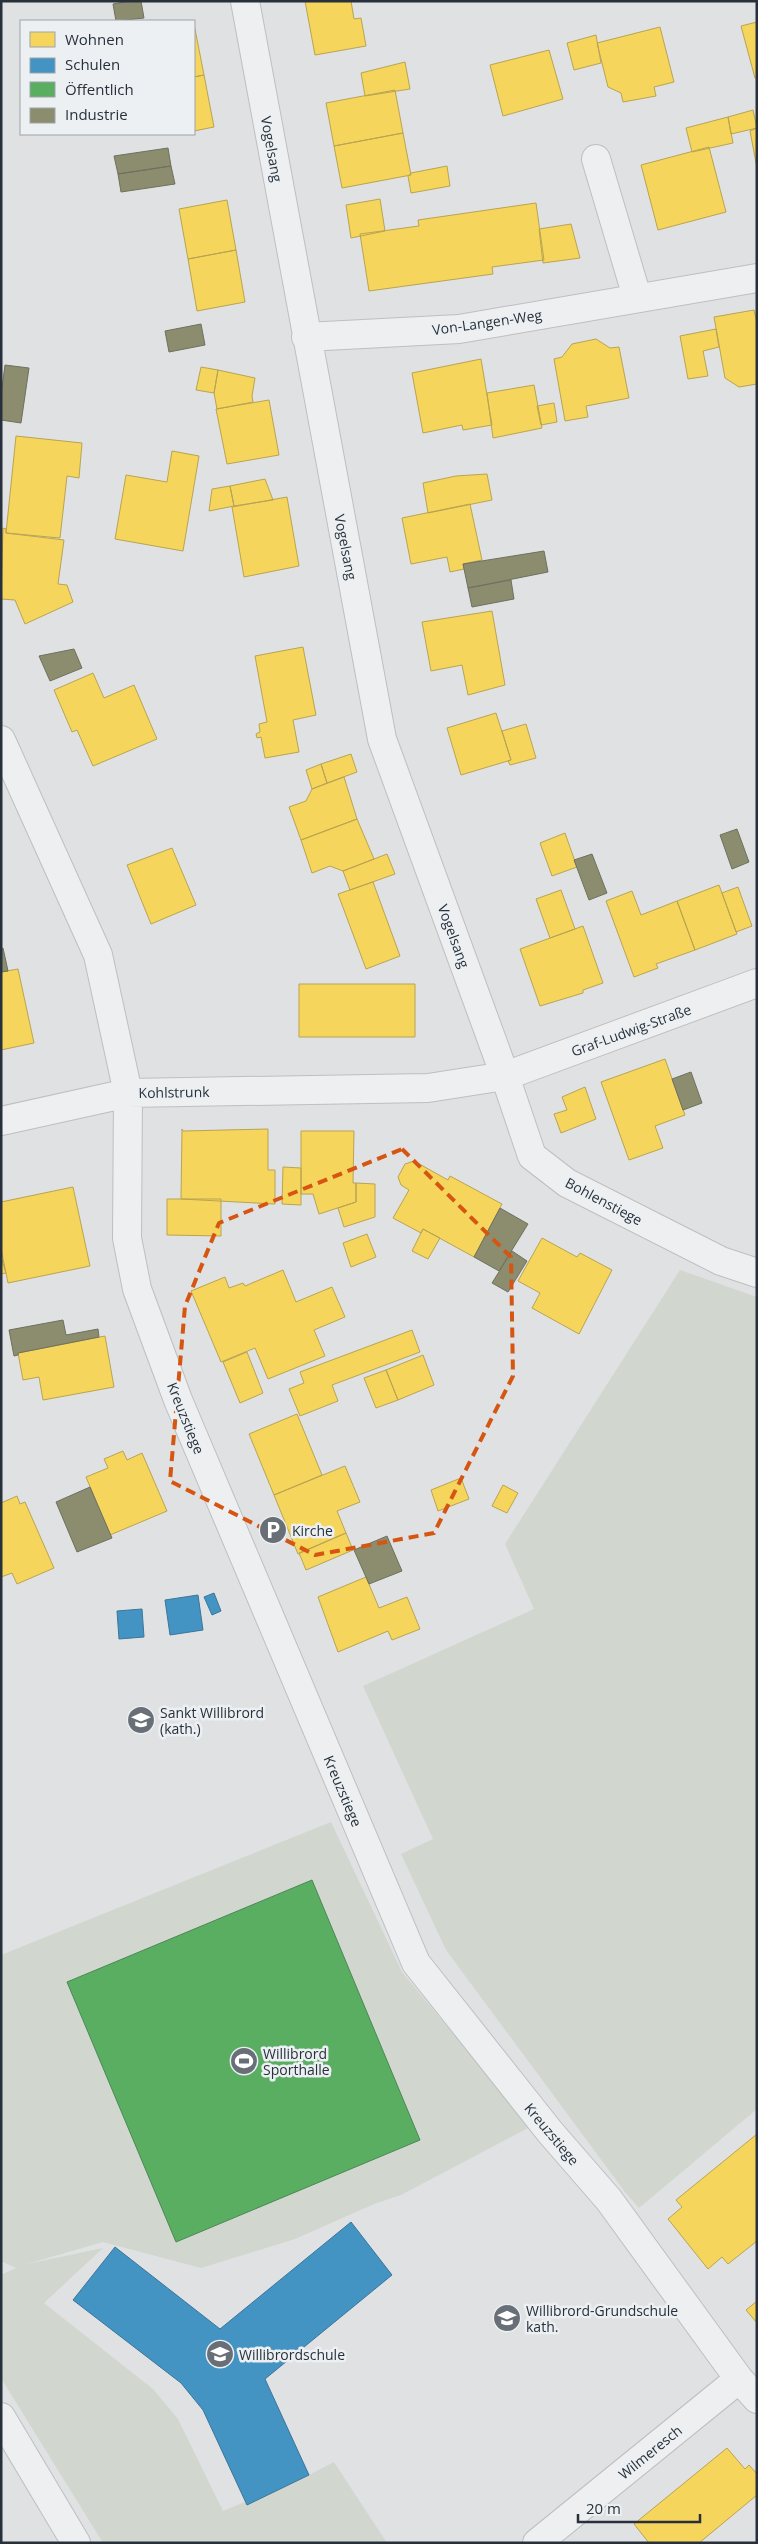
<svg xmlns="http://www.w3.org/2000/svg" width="758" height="2544" font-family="'Open Sans',sans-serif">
	<rect width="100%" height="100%" fill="#dfe1e3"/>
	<path fill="#d1d7cf" d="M680,1270L757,1297V2109L639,2208L625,2192L446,1950L401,1854L433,1839L363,1686L534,1609L505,1544Z
		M331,1822L402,1972L530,2127L401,2195L374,2204L295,2239L201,2268L103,2242L27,2264L103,2248L44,2303L153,2389L178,2419L223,2511L309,2475L334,2462L387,2543H103L1,2378V2275L16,2268L1,2261V1955Z"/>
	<path fill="#f6d55c" stroke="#b8a452" d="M305,1H351L354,19L361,18L366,46L315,55Z
		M757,22V78H755L741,26Z
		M194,24L204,75L194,77Z
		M660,27L674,82L654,87L656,96L623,102L621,93L608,87L597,43Z
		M596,35L601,63L574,70L567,43Z
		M549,50L563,99L503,116L490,65Z
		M405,62L410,89L365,96L361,73Z
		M204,75L214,127L194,131V77Z
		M395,90L403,133L334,146L326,103Z
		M753,110L757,128L731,134L728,117Z
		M728,117L733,143L692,152L686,128Z
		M757,128V168L750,131Z
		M403,133L411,175L342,188L334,146Z
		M709,147L726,212L658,230L641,165Z
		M447,166L450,186L411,193L408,176L411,173Z
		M380,199L385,231L351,238L346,205Z
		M227,200L236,250L188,259L179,209Z
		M536,203L544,260L492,267L493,274L369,291L360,234L419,226L418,220Z
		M571,224L580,258L543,263L539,229Z
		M236,250L245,302L197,311L188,259Z
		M754,310L757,323V384L739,387L725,378L714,317Z
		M716,329L719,347L703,351L708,376L688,379L680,336Z
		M596,339L610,348L619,347L629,398L586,406L588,417L565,421L554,359L562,357L572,344Z
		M481,359L492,425L463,430L462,425L423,433L412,373Z
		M201,367L218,370L214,393L196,390Z
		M218,370L255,378L252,396L253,402L217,409L214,393Z
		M534,385L542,428L493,438L487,393Z
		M269,400L279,455L227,464L216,409Z
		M554,403L557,422L541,425L537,406Z
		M16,436L82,443L79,478L67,476L60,538L6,533Z
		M172,451L199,456L183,551L115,539L126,475L167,482Z
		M487,474L492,500L428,513L423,483L456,476Z
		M265,479L273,500L234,506L230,486Z
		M230,486L234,506L209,511L212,489Z
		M287,497L299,566L244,577L232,507Z
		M470,504L482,560L463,564L464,569L450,572L447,557L411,564L402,518Z
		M3,528L6,529V533L64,540L58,584L67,585L73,602L25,624L15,600L1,599Z
		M492,611L505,685L468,695L462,665L431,671L422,622Z
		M303,647L316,715L293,720L299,752L265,758L261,737L257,738L256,734L260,732L259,724L267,722L255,656Z
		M93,673L104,698L134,685L157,739L93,766L77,730L72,732L54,690Z
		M496,713L511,760L461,775L447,728Z
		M526,724L536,758L510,765L508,761L511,760L502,731Z
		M351,754L357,772L327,783L321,764Z
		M321,764L327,783L312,789L306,770Z
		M344,777L357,819L301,840L289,807L306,801L312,789Z
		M357,819L374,859L343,871L330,866L312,873L301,840Z
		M565,833L577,867L552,876L540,843Z
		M172,848L196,905L151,924L127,865Z
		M387,854L395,874L350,890L343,871Z
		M373,882L400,956L366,969L338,894Z
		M719,885L737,934L695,950L677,901Z
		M738,887L752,926L736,932L722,893Z
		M561,890L575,929L550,938L536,899Z
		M632,891L641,915L677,901L695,950L656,964L658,968L634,977L606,901Z
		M583,926L603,983L583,990V993L540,1006L520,949Z
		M18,969L34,1043L1,1050V972Z
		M299,984H415V1037H299Z
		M665,1059L685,1115L655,1126L663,1148L629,1160L601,1082Z
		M585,1087L596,1119L561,1133L554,1114L567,1110L562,1097Z
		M182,1129L183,1131L268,1129V1170H275V1204L181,1199Z
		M301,1131H354L353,1183H356V1202L319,1214L313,1194H301Z
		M414,1161L448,1180L450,1176L502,1204L474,1257L423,1229L421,1233L393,1218L409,1190L401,1185L398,1177L405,1164Z
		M283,1167L301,1168V1205L282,1204Z
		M356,1183L375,1184V1217L344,1227L338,1208L356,1202Z
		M73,1187L90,1266L8,1283L1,1249V1202Z
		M167,1199H221V1236L167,1235Z
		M423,1229L440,1238L428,1259L412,1251Z
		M367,1234L376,1257L351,1267L343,1243Z
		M542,1238L577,1257L580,1253L612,1270L579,1334L532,1308L540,1293L518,1281Z
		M1,1257L6,1273L1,1274Z
		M283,1270L296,1302L332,1287L345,1317L314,1330L325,1356L268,1379L255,1348L221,1362L191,1291L225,1277L229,1288L243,1283L245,1286Z
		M412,1330L420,1352L332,1385L338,1401L300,1416L289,1389L304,1383L300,1372Z
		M105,1336L114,1387L43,1400L39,1377L23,1380L18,1353Z
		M247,1352L263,1393L240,1403L223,1362Z
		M423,1355L434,1385L398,1400L386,1370Z
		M386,1370L398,1400L376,1408L364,1378Z
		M297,1414L322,1475L274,1495L249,1434Z
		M123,1451L127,1460L142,1453L167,1511L110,1535L86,1477L108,1468L104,1459Z
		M345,1466L360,1502L337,1511L346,1533L298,1554L274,1495Z
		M461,1478L469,1499L438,1511L431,1490Z
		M503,1485L518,1493L507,1513L492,1506Z
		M17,1496L20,1504L25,1502L54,1568L17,1584L12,1573L1,1577V1503Z
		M346,1533L353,1550L306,1570L299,1553Z
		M366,1577L379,1608L407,1597L420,1629L392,1640L388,1631L338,1652L318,1597Z
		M757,2134V2241L728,2264L722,2257L708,2269L668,2219L682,2207L676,2200Z
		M757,2301V2323L746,2310Z
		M727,2448L745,2469L749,2465L757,2474V2495L699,2543H649L634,2524Z"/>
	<path fill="#4393c3" stroke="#3b769a" d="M214,1593L221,1611L212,1615L204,1597Z
		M198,1595L203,1630L170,1635L165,1600Z
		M142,1609L144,1637L119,1639L117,1611Z
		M351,2222L392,2275L265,2379L309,2475L247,2505L203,2410L181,2383L73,2300L115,2247L220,2329Z"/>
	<path fill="#5aae61" stroke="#4b8856" d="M312,1880L420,2140L176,2242L67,1982Z"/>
	<path fill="#8c8c6e" stroke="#6e715f" d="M129,1H141L144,18L116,21L113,4Z
		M168,148L171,166L118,174L114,156Z
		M171,166L175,184L121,192L118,174Z
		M201,324L205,345L169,352L165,331Z
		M5,365L29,368L21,423L1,420V395Z
		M544,551L548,572L468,588L463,564Z
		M511,580L514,599L472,607L468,588Z
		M74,649L82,668L50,681L39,656Z
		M737,829L749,862L732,869L720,835Z
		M592,854L607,893L589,900L574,860Z
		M3,948L8,971L1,972V949Z
		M691,1072L702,1103L683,1110L672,1079Z
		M500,1208L528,1224L499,1271L474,1257Z
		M512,1251L527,1261L508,1292L492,1283Z
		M63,1320L66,1335L98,1329L99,1337L18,1353V1355L14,1356L9,1330Z
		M90,1487L112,1538L77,1552L56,1502Z
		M387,1536L402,1571L369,1584L354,1550Z"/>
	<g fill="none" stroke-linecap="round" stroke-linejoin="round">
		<g stroke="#bdbfc1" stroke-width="30">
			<path id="street" d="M245,1L382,739L505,1076L532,1156L567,1183L721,1261L757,1273
				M596,159L637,297
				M306,337L459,329L757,278
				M1,740L98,955L128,1093L127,1238L137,1289L178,1400L416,1963L550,2132L609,2200L739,2379L757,2399
				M1,1121L128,1093L428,1088L505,1076L757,983
				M1,2417L76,2543
				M537,2543L739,2379"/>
		</g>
		<use href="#street" stroke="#eeeff0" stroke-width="28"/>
	</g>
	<path fill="none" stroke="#d55511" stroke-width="4" stroke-dasharray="10 6" stroke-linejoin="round" d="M402,1149L511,1257L513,1376L434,1533L315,1555L170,1481L185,1306L219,1223Z"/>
	<defs>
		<g id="parking-disc" transform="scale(1.4375)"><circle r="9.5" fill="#686f76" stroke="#ecf0f3"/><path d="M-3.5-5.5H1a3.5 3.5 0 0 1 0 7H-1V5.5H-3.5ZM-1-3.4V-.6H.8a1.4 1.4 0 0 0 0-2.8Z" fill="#fff"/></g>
		<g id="school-disc" transform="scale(1.4375)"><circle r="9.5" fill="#686f76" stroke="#ecf0f3"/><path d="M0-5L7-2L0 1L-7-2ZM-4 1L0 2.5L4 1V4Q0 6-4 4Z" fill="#fff"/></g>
		<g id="stadium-disc" transform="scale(1.4375)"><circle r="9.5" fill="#686f76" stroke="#ecf0f3"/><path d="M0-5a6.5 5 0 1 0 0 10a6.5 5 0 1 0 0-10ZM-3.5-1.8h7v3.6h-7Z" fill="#fff"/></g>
	</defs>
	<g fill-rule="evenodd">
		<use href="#parking-disc" x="273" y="1530"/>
		<use href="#school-disc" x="141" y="1720"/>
		<use href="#stadium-disc" x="244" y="2061"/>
		<use href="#school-disc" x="507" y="2318"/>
		<use href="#school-disc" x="220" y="2354"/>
	</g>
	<g text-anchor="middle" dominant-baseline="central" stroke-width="5" stroke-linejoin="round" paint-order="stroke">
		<g font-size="14" fill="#28313b" stroke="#ecf0f3">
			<text transform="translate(272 149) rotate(80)">Vogelsang</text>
			<text transform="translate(487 322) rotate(-8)">Von-Langen-Weg</text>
			<text transform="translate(346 547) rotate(79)">Vogelsang</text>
			<text transform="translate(454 936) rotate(70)">Vogelsang</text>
			<text transform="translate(631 1030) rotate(-20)">Graf-Ludwig-Straße</text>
			<text transform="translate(174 1092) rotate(-1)">Kohlstrunk</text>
			<text transform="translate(604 1201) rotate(28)">Bohlenstiege</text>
			<text transform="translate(186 1418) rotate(68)">Kreuzstiege</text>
			<text transform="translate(343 1791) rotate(67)">Kreuzstiege</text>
			<text transform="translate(552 2134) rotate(50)">Kreuzstiege</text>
			<text transform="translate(650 2452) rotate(-39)">Wilmeresch</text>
		</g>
		<g font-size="14" fill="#28313b" stroke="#ecf0f3" text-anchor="start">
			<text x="292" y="1530">Kirche</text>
			<text x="160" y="1712">Sankt Willibrord<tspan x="160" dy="16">(kath.)</tspan></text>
			<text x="263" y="2053">Willibrord<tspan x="263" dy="16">Sporthalle</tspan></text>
			<text x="526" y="2310">Willibrord-Grundschule<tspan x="526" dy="16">kath.</tspan></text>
			<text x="239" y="2354">Willibrordschule</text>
		</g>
	</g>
	<rect width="758" height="2544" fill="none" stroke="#28313b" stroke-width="5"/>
	<rect x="20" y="20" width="175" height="115" fill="#ecf0f3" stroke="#9ea4a9"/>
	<rect x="30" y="32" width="25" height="15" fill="#f6d55c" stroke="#9ea4a9"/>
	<text x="65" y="45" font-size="15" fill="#28313b">Wohnen</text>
	<rect x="30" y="58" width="25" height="15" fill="#4393c3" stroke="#9ea4a9"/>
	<text x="65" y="70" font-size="15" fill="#28313b">Schulen</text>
	<rect x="30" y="82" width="25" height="15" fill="#5aae61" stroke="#9ea4a9"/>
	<text x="65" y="95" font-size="15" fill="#28313b">Öffentlich</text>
	<rect x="30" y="108" width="25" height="15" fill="#8c8c6e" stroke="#9ea4a9"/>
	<text x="65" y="120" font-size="15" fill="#28313b">Industrie</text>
	<path d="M578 2514v8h122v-8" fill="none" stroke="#28313b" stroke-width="2.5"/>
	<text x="586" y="2514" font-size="15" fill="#28313b" stroke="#ecf0f3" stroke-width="4" paint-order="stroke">20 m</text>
</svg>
